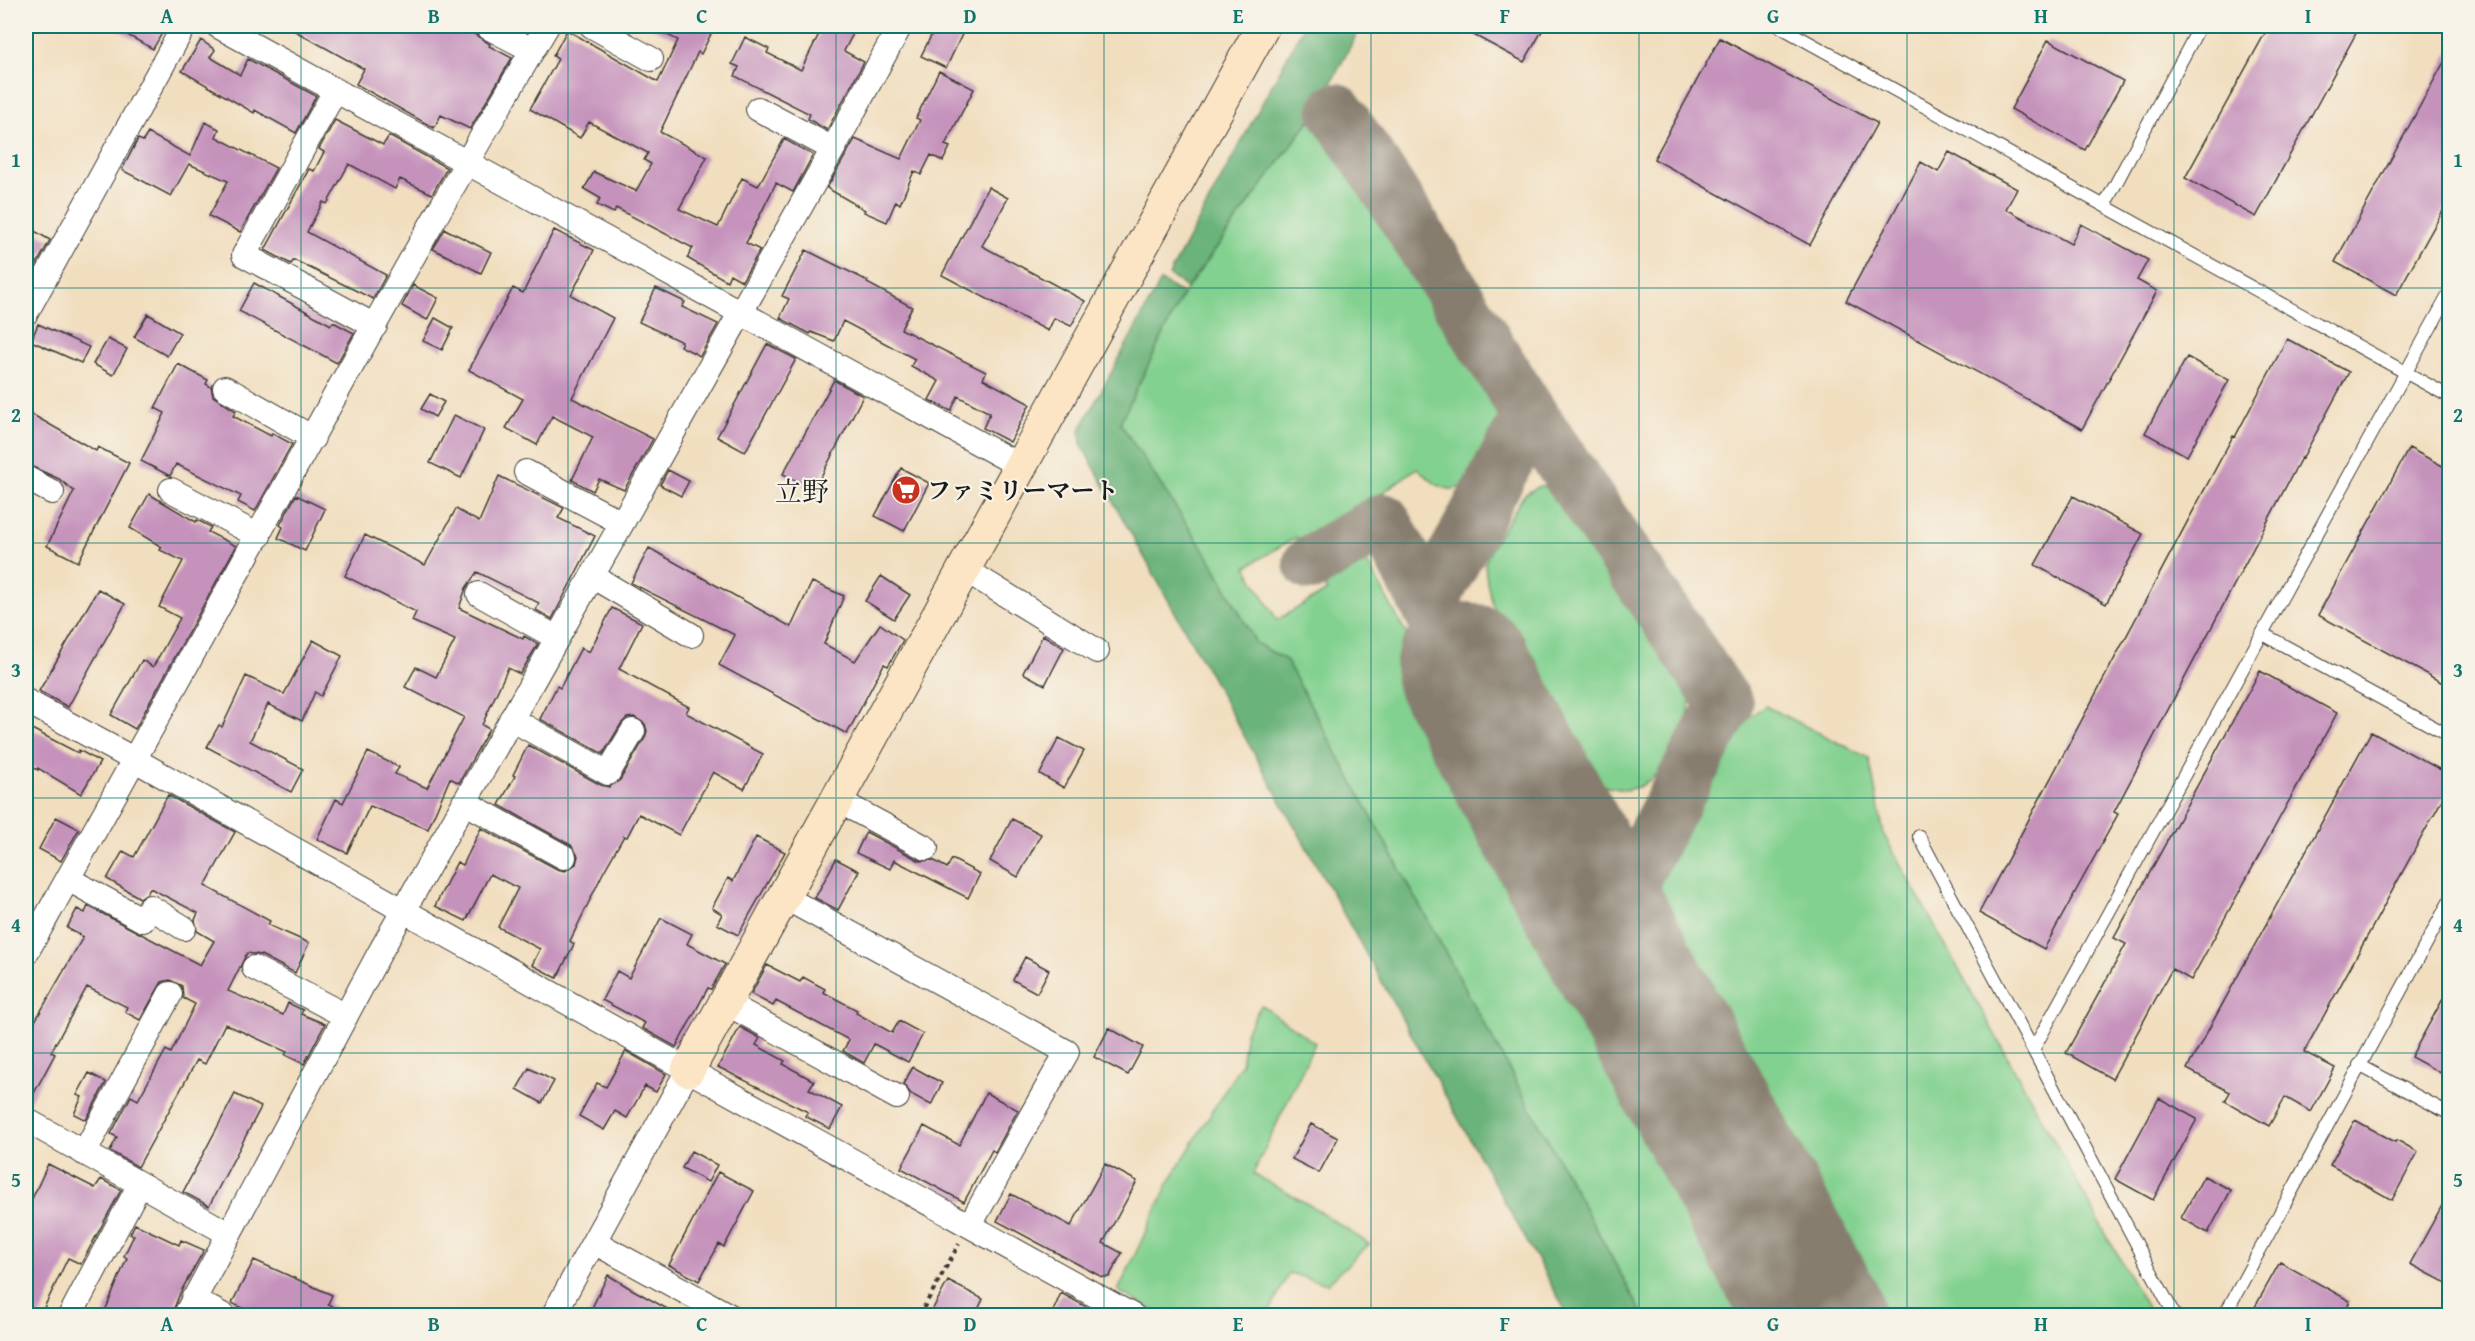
<svg xmlns="http://www.w3.org/2000/svg" width="2475" height="1341" font-family="'Gentium Book Plus','Noto Serif JP',serif">
	<rect width="100%" height="100%" fill="#f7f3e8"/>
	<filter id="ink" filterUnits="userSpaceOnUse"><feTurbulence type="fractalNoise" baseFrequency=".0167" numOctaves="2"/><feDisplacementMap in="SourceGraphic" scale="12" xChannelSelector="R" yChannelSelector="G"/><feConvolveMatrix kernelMatrix="1 2 1 2 8 2 1 2 1" color-interpolation-filters="sRGB"/></filter>
	<filter id="wash" filterUnits="userSpaceOnUse"><feTurbulence type="fractalNoise" baseFrequency=".008" numOctaves="4" result="noise"/><feDisplacementMap in="SourceGraphic" scale="24" xChannelSelector="R" yChannelSelector="G"/><feGaussianBlur stdDeviation="1.35" result="paint"/><feColorMatrix in="noise" values="0 0 0 0 0 0 0 0 0 0 0 0 0 0 0 0 0 1.4 0 .05"/><feComposite in="paint" operator="in"/></filter>
	<g filter="url(#wash)">
		<rect width="100%" height="100%" fill="#f1debf"/>
		<path fill="#83d190" stroke="#507656" stroke-width="1.5" d="M1317,110L1486,367C1492,382 1501,398 1500,415C1499,435 1475,489 1452,489C1437,489 1427,476 1417,468L1346,519L1301,545L1296,537L1246,567L1277,620L1327,591L1324,586L1366,560L1779,1315H1643L1286,660L1256,643L1213,564L1119,423L1183,294Z
			M1539,486H1554L1571,497L1679,658L1688,674L1691,691L1688,717L1665,768L1641,786L1626,790L1607,787L1593,778L1582,766L1493,606L1487,583L1485,563L1492,547L1524,495Z
			M1765,706L1869,758L1884,835L2151,1315H1882L1664,918L1660,884L1665,871L1738,731L1749,717Z
			M1261,1005L1315,1043L1253,1174L1313,1207L1369,1244L1327,1284L1289,1273L1268,1315H1162L1118,1291L1169,1182L1241,1064L1246,1032Z"/>
		<path fill="#6ab37a" stroke="#43684b" stroke-width="1.5" d="M1304,26H1361L1317,110L1187,288L1169,275Z
			M1161,281L1183,294L1120,423L1213,564L1256,643L1286,660L1643,1315H1568L1081,444L1080,430Z"/>
		<g fill="none" stroke-linecap="round" stroke-linejoin="round">
			<path stroke="#867d6e" stroke-width="56" d="M1336,111L1389,190L1530,415L1725,704L1605,929
				M1311,563L1383,521L1464,671
				M1429,605L1530,415"/>
			<path stroke="#867d6e" stroke-width="138" d="M1464,671L1816,1316"/>
		</g>
		<g id="blocks">
			<path fill="#c592bc" d="M111,26H166L153,49Z
				M286,26H472L474,34L490,44L489,46L512,58L470,129L441,115L434,128L356,84L364,69Z
				M648,26H715L701,54L698,52L660,132L707,157L679,209L718,227L742,178L758,186L784,139L813,155L793,192L776,183L746,243L760,250L742,281L730,274L727,281L687,258L693,248L616,208L614,213L597,205L600,198L584,189L594,172L636,191L651,164L644,160L648,153L589,122L580,138L530,109L558,59L553,56L567,30L658,82L678,40Z
				M823,26H857L844,51L864,62L827,130L808,119L810,114L735,76L739,67L732,64L745,37L769,49L767,53L801,70Z
				M936,26H966L946,68L921,56Z
				M1457,26H1545L1524,62Z
				M2269,26H2360L2256,217L2185,178Z
				M1720,38L1877,123L1810,245L1654,159Z
				M201,40L215,50L210,57L240,75L248,59L316,96L296,133L255,110L254,113L182,71Z
				M2048,40L2123,81L2085,150L2011,109Z
				M2450,51V198L2396,295L2335,262Z
				M939,71L974,89L945,145L950,147L943,161L931,155L921,175L914,171L900,204L896,201L887,222L864,212L865,210L827,188L855,139L901,159L920,120L916,118Z
				M335,120L383,145L389,136L447,168L432,194L400,179L395,189L349,164L327,204L323,202L307,232L386,275L373,299L294,260L291,264L265,250L309,169L314,171L324,152L319,149Z
				M205,122L219,129L216,137L276,168L240,232L209,216L228,181L189,164L171,196L122,170L138,139L143,141L148,133L190,156Z
				M1949,152L2017,189L2006,209L2071,244L2081,224L2148,260L2137,280L2157,291L2082,429L1846,301L1921,162L1938,172Z
				M988,187L1008,198L982,246L1085,301L1071,326L1054,318L1048,331L942,275Z
				M26,226L50,240L26,284Z
				M445,229L491,252L481,273L433,249Z
				M554,230L594,250L571,295L613,318L572,398L653,439L624,490L599,479L593,491L572,480L593,437L552,416L537,445L506,428L523,399L469,370L513,288L523,293Z
				M806,250L868,281L867,283L912,307L901,329L986,372L983,379L1030,404L1010,442L983,428L990,413L958,396L951,411L929,400L939,381L911,366L915,359L843,321L834,341L811,332L810,334L780,318L789,299L782,296Z
				M254,283L331,325L333,322L354,333L337,363L239,311Z
				M413,285L438,298L427,320L402,306Z
				M656,288L685,302L682,307L718,324L700,356L680,346L682,342L639,322Z
				M148,314L180,333L167,356L134,337Z
				M435,318L453,328L442,350L423,341Z
				M38,324L89,347L81,363L31,341Z
				M108,339L127,349L113,375L93,364Z
				M2287,339L2349,372L2302,459L2301,458L2114,812L2118,814L2044,949L1979,913L2233,436L2235,437Z
				M767,344L796,359L745,452L717,437Z
				M2187,357L2229,380L2187,456L2145,433Z
				M178,364L208,380L206,384L211,387L213,396L236,411L233,416L271,436L272,433L292,444L255,511L238,502L241,496L176,464L170,476L141,461L165,413L155,408Z
				M834,380L863,396L814,490L783,474Z
				M430,394L444,402L435,417L421,409Z
				M26,411L96,451L98,447L129,463L78,562L47,546L74,491L59,479L26,464Z
				M454,415L484,430L461,478L430,463Z
				M2409,448L2450,470V687L2318,615Z
				M901,468L929,483L904,531L875,516Z
				M668,470L689,481L681,496L660,485Z
				M499,476L564,508L558,518L595,536L552,619L536,610L539,603L477,572L466,588L459,608L523,639L524,636L538,644L520,674L508,668L482,725L489,729L459,783L450,778L428,829L370,806L347,853L317,839L336,799L343,803L368,752L399,767L395,774L427,788L464,717L405,687L416,667L436,677L455,640L412,621L416,612L345,576L365,535L425,565L456,509L479,522Z
				M149,494L196,522L197,520L211,527L208,532L236,546L135,729L111,715L142,660L153,667L180,618L159,607L183,561L160,550L162,547L130,528Z
				M296,495L325,509L305,551L278,538L283,527L280,525Z
				M2073,496L2143,534L2106,604L2035,565Z
				M649,548L791,627L812,582L844,596L824,644L855,661L880,624L903,640L888,666L884,664L847,734L719,665L735,635L631,583Z
				M881,576L910,595L894,619L865,601Z
				M98,589L125,604L68,707L39,691Z
				M612,608L642,623L619,669L689,707L686,713L763,754L744,789L713,772L679,835L639,814L627,837L624,836L603,873L570,941L574,944L557,978L532,965L540,949L498,927L518,888L490,874L466,921L435,906L457,862L463,865L481,828L557,869L565,871L576,864L578,856L571,845L499,805L515,776L513,775L528,745L601,785L609,787L620,780L645,738L647,731L645,724L634,717L627,718L621,724L603,754L540,719L557,686L560,688L581,648L589,652Z
				M1043,635L1064,648L1045,685L1023,673Z
				M313,640L342,656L321,696L315,692L302,721L268,704L250,741L303,769L291,792L207,747L219,725L222,727L246,676L284,694Z
				M2260,671L2337,713L2191,980L2172,969L2112,1079L2066,1053L2126,944L2114,938Z
				M26,726L78,753L79,750L100,762L81,794L38,768V770L26,764Z
				M2371,732L2450,775V785L2304,1052L2335,1068L2311,1112L2285,1097L2269,1126L2225,1101L2230,1092L2187,1069Z
				M1059,738L1084,751L1064,788L1040,774Z
				M168,795L235,832L205,886L270,921L268,925L309,943L295,973L261,955L247,953L228,991L283,1015L288,1003L303,1010L301,1014L325,1024L304,1064L285,1055L287,1052L225,1024L205,1064L197,1060L138,1167L110,1151L117,1137L111,1134L131,1096L138,1100L166,1050L171,1053L195,1004L183,998L182,986L170,980L162,982L140,1020L125,1012L127,1007L87,987L51,1052L55,1054L27,1106L26,1037L83,937L67,928L77,909L85,913L88,906L200,965L214,941L197,931L195,920L198,913L150,888L147,893L140,898L107,879L123,851L134,857Z
				M56,817L79,829L61,861L39,849Z
				M1012,819L1041,834L1018,877L990,861Z
				M866,832L920,861L933,860L947,868L952,859L980,874L968,898L894,860L890,869L856,853Z
				M756,837L785,852L738,935L717,924L722,914L712,908L728,878L733,881Z
				M836,859L859,871L838,910L815,898Z
				M661,918L692,934L687,944L725,964L711,989L708,988L676,1047L642,1028L645,1023L602,1000L617,971L629,978Z
				M1025,957L1049,970L1037,993L1013,980Z
				M767,965L800,982L803,977L825,989L823,992L857,1010L856,1013L892,1033L899,1021L923,1034L908,1062L874,1044L864,1063L843,1051L849,1040L776,1001L773,1006L751,994Z
				M2450,986V1078L2411,1057Z
				M740,1027L760,1038L756,1045L785,1061L783,1064L814,1081L809,1089L842,1107L830,1129L805,1116L808,1112L718,1067Z
				M1109,1028L1143,1047L1128,1075L1094,1057Z
				M626,1051L666,1074L656,1092L645,1086L627,1118L615,1111L604,1130L579,1116L597,1083L606,1087Z
				M913,1067L942,1083L931,1105L911,1094L903,1084Z
				M529,1068L554,1081L542,1103L517,1089Z
				M89,1073L106,1082L86,1120L74,1114L82,1097L77,1095Z
				M986,1093L1018,1110L995,1152L992,1150L964,1202L901,1168L924,1126L959,1145Z
				M235,1094L261,1107L209,1206L183,1192Z
				M2159,1098L2197,1119L2153,1200L2115,1179Z
				M2355,1120L2395,1142L2397,1140L2418,1152L2392,1200L2330,1165Z
				M1311,1124L1338,1138L1319,1173L1292,1159Z
				M691,1151L717,1165L708,1182L682,1168Z
				M48,1164L95,1188L101,1179L121,1190L81,1264L68,1258L40,1316H26V1212Z
				M1105,1164L1137,1181L1103,1243L1122,1253L1109,1277H1102L997,1221L1011,1194L1071,1226Z
				M718,1172L754,1191L724,1247L719,1244L699,1281L669,1265Z
				M2204,1176L2231,1190L2208,1233L2181,1218Z
				M2450,1191V1285L2410,1264Z
				M135,1224L179,1245L181,1240L204,1250L180,1293L171,1316H103L127,1258L124,1256L134,1235L130,1234Z
				M254,1260L332,1295L328,1304L351,1316H257L232,1303Z
				M2280,1262L2350,1301L2342,1316H2250Z
				M608,1275L628,1287L680,1316H588Z
				M948,1281L983,1299L975,1316H929Z
				M1061,1293L1103,1316H1051Z"/>
		</g>
	</g>
	<g filter="url(#ink)">
		<use href="#blocks" fill-opacity="0" stroke="#3c3934" stroke-width="1.5"/>
		<g fill="none" stroke-linecap="round" stroke-linejoin="round">
			<g stroke="#3c3934" stroke-width="14">
				<path id="lane" d="M1779,26L2450,397
					M2105,204L2200,26
					M2263,634L2450,736
					M1919,836L2175,1316
					M2033,1050L2450,292
					M2359,1065L2450,1114
					M2224,1316L2450,900"/>
			</g>
			<g stroke="#3c3934" stroke-width="26">
				<path id="street" d="M218,26L1022,467
					M486,26L532,50
					M592,26L651,59
					M335,91L244,255L375,326
					M758,109L833,149
					M26,313L184,26
					M225,388L313,438
					M526,472L622,523
					M26,478L52,492
					M171,490L259,536
					M964,569L1097,651
					M592,576L691,635
					M479,594L557,638
					M26,701L135,760L688,1070L1133,1316
					M511,719L608,773L633,731
					M837,800L926,848
					M464,802L564,857
					M68,879L143,920L150,907L184,928
					M784,897L1067,1052L970,1225
					M26,953C201,645 365,330 547,26
					M254,968L346,1016
					M726,1003L897,1097
					M26,1120L229,1234
					M84,1153L170,994
					M594,1242L730,1316
					M193,1299L224,1316
					M70,1316L140,1184
					M185,1316L379,954L833,149L900,26
					M553,1316L688,1070"/>
			</g>
			<g stroke="#3c3934" stroke-width="35">
				<path id="secondary" d="M688,1070L1263,26"/>
			</g>
			<path stroke="#3c3934" stroke-width="4" stroke-dasharray="4.5 4.5" stroke-linecap="butt" d="M919,1316L959,1244"/>
			<use href="#lane" stroke="#fff" stroke-width="12"/>
			<use href="#street" stroke="#fff" stroke-width="24"/>
			<use href="#secondary" stroke="#fce5c4" stroke-width="33"/>
		</g>
	</g>
	<path fill="none" stroke="#0f766e" stroke-width="1.5" stroke-opacity="0.55" d="M301,26V1316M568,26V1316M836,26V1316M1104,26V1316M1371,26V1316M1639,26V1316M1907,26V1316M2174,26V1316M26,288H2450M26,543H2450M26,798H2450M26,1053H2450"/>
	<defs>
		<g id="supermarket-disc" transform="scale(1.5)"><circle r="9.5" fill="#c8321e" stroke="#f7f3e8"/><path d="M-6-5.5h2.5l.6 2H6L4.5 2H-2.5L-4.4-4H-6ZM-1.5 3.2a1.3 1.3 0 1 0 .1 0ZM3 3.2a1.3 1.3 0 1 0 .1 0Z" fill="#fff"/></g>
	</defs>
	<g fill-rule="evenodd">
		<use href="#supermarket-disc" x="906" y="490"/>
	</g>
	<g text-anchor="middle" dominant-baseline="central" stroke-width="4.5" stroke-linejoin="round" paint-order="stroke">
		<g font-size="24" font-weight="bold" fill="#1c1c1c" stroke="#f7f3e8" text-anchor="start">
			<text x="927" y="490">ファミリーマート</text>
		</g>
		<g font-size="27" fill="#1c1c1c" stroke="#f7f3e8">
			<text x="802" y="491">立野</text>
		</g>
	</g>
	<rect width="2475" height="1341" fill="none" stroke="#f7f3e8" stroke-width="66"/>
	<rect x="33" y="33" width="2409" height="1275" fill="none" stroke="#0f766e" stroke-width="2"/>
	<g font-size="20" text-anchor="middle" font-weight="bold" fill="#0f766e">
		<text x="167" y="23">A</text>
		<text x="434" y="23">B</text>
		<text x="702" y="23">C</text>
		<text x="970" y="23">D</text>
		<text x="1238" y="23">E</text>
		<text x="1505" y="23">F</text>
		<text x="1773" y="23">G</text>
		<text x="2041" y="23">H</text>
		<text x="2308" y="23">I</text>
		<text x="16" y="167">1</text>
		<text x="2458" y="167">1</text>
		<text x="16" y="422">2</text>
		<text x="2458" y="422">2</text>
		<text x="16" y="677">3</text>
		<text x="2458" y="677">3</text>
		<text x="16" y="932">4</text>
		<text x="2458" y="932">4</text>
		<text x="16" y="1187">5</text>
		<text x="2458" y="1187">5</text>
		<text x="167" y="1331">A</text>
		<text x="434" y="1331">B</text>
		<text x="702" y="1331">C</text>
		<text x="970" y="1331">D</text>
		<text x="1238" y="1331">E</text>
		<text x="1505" y="1331">F</text>
		<text x="1773" y="1331">G</text>
		<text x="2041" y="1331">H</text>
		<text x="2308" y="1331">I</text>
	</g>
</svg>
